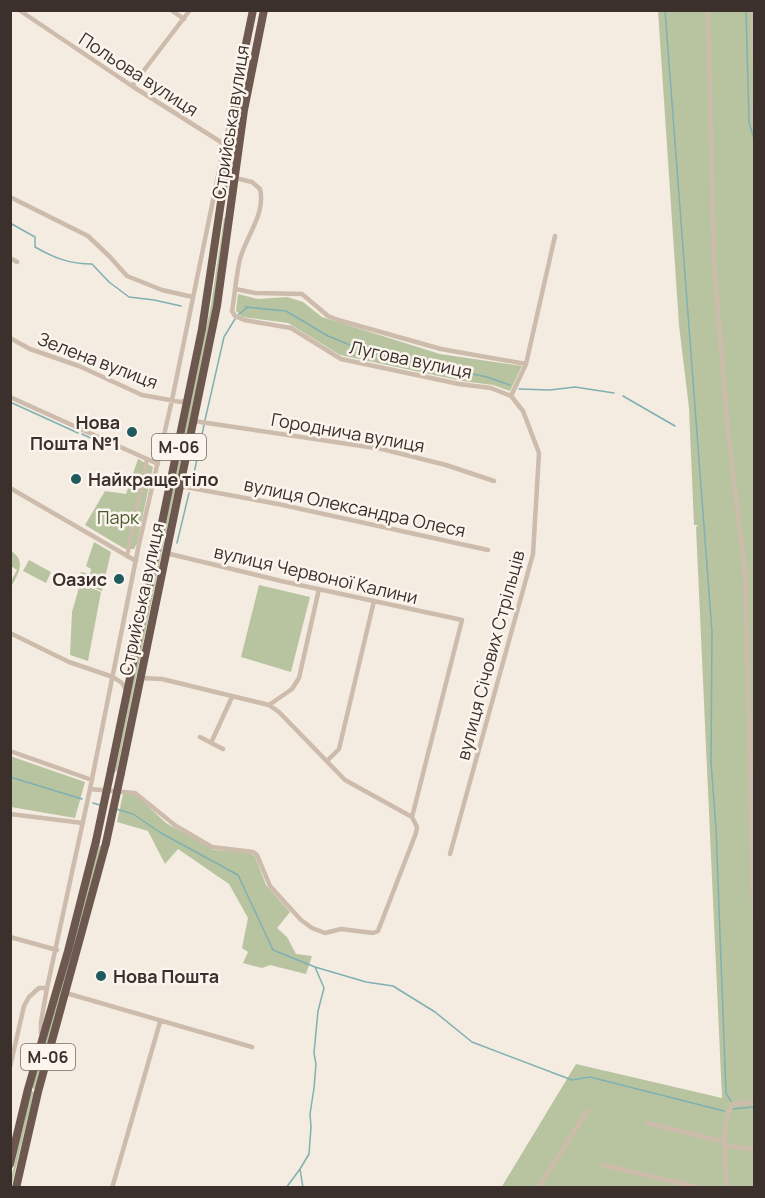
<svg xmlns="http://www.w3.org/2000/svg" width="765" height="1198" font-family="Manrope,sans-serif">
	<rect width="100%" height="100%" fill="#f4ebe1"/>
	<path fill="#b8c4a0" d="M658,11H754V1187L501,1188L576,1064L722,1098L696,527L698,525H694L689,408L679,325Z
		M224,218H227L214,305L165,538L163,537L211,305Z
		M238,294L258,299L287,297L303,302L322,317L440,354L522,366L510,391L493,385L462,381L340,355L288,323L242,317L236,311Z
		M138,459L153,467L137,543L134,549H125L85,525L105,491L126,494Z
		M162,541H164L117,771H115Z
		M94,542L111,552L102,591L81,584L101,592L88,661L70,655L72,612L80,584L78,582L81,572L90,574L91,569L86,566Z
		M11,551C27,561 18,574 11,587V581L17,570L11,566Z
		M29,560L51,572L46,583L23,571Z
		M259,585L310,597L291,672L241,657Z
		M10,756L85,782L75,818L11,807Z
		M123,794H135L166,823L214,850L246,852L255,856L266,885L290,912L277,928L287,937L296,954L312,956L306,974L270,965L262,968L243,963L248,952L242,948L248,918L229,884L178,849L165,864L148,831L117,822Z
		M99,845L101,846L83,920L35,1089L32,1088Z
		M31,1091L34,1092L11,1188V1179Z"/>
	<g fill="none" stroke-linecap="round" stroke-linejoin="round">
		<path stroke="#7fb0b2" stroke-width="1.5" d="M665,10L712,632L711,762L716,828L726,1093L731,1101
			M746,10L749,122L754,139
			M10,223L35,237V247C54,258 70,264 92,264L109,282L129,297L154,300L181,306
			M245,307L286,311L328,336L367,352L487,377L510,385
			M238,315L248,307
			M519,389L550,390L575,387L614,393
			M623,396L675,426
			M10,402L78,433
			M205,420L224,337L235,319
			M82,434L97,441
			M192,483L204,425
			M177,543L189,493
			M10,777L82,799
			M93,803L100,805
			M116,809L133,814L161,833L238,875L273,950L315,967L366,982L393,986L435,1012L472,1042L572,1080L590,1077L724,1111
			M732,1109L754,1107
			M286,1188L300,1169
			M303,1188L300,1169L309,1154L311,1127L310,1114L314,1088L316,1064L314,1053L318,1011L324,988L315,967"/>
		<path stroke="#cdbbac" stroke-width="4" d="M127,556L147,459"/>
		<path stroke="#cdbbac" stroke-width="4.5" d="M19,10L132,86L224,144
			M171,10L184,19
			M708,10L714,262L728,431L745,572L754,918
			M753,10L754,57
			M132,86L190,10
			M754,108V120
			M235,178L252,182L260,189C266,214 246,236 240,259C236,276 235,294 232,311L235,316L244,320L291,328L341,359L459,384L491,388L511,396
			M10,197L88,236L110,257L127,276L162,290L193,297
			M10,258L17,262
			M235,289L255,293L302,294L328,316L338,320L441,349L526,364L511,396
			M10,338L30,349L79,366L142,395L181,402L186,400
			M526,364L555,236
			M10,397L158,464
			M194,421L382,449L446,465L494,481
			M180,486L278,504L488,550
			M10,488L136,561
			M166,553L281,581L462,620L412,817
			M10,633L69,662L113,677L122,683L127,692
			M269,705L292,689L299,678L319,589
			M200,737L223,749
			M211,743L232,697
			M10,751L92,780
			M327,761L339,749L374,601
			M90,789L135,793L176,826L212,847L253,852L257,855L270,886L301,920L312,928L325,933L341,929L373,933L378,931L416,833L417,827L412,817L345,780L279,712L269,705L162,679L140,678
			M10,814L83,823
			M450,854L533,554L539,453L523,411L511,396
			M10,937L57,950
			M66,993L252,1047
			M41,1033V1022L47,988L90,789L139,544L172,400L227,132L231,123
			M10,1067L24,1006L29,997L39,988H47
			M647,1123L725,1142
			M726,1146L754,1149
			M603,1165L701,1188
			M112,1188L160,1022
			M538,1188L587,1111
			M727,1188C726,1169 719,1115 734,1104L754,1102"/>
		<path stroke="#6c584f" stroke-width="8" d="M111,770L202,329L241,68L253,10
			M121,773L217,306L244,110L264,10
			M10,1164L28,1089L68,951L96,841
			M16,1188L38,1092L106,843"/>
		<path stroke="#6c584f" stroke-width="8" d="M96,841L111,770
			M106,843L121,773"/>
	</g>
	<g fill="#1f5a5e" stroke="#fbf5ee" stroke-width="2">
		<circle cx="132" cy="432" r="6"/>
		<circle cx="76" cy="479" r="6"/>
		<circle cx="119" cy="579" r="6"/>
		<circle cx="101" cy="976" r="6"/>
	</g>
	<g text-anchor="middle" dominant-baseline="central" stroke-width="5" stroke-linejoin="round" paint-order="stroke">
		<g fill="#fbf5ee" stroke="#756b66" stroke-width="1.5">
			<rect x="152" y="434" width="54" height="26" rx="4.5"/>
			<rect x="21" y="1044" width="54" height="26" rx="4.5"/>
		</g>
		<g font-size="16" font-weight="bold" fill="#3b302b">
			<text x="179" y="447">М-06</text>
			<text x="48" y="1057">М-06</text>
		</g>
		<g font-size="18" fill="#3b302b" stroke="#fbf5ee">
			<text transform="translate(139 74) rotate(33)">Польова вулиця</text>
			<text transform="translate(230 122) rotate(-81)">Стрийська вулиця</text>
			<text transform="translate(411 359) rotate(12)">Лугова вулиця</text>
			<text transform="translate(98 360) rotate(21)">Зелена вулиця</text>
			<text transform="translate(348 432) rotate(10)">Городнича вулиця</text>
			<text transform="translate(355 507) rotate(12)">вулиця Олександра Олеся</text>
			<text transform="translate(316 574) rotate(13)">вулиця Червоної Калини</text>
			<text transform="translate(141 599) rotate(-78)">Стрийська вулиця</text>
			<text transform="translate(490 655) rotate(-75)">вулиця Січових Стрільців</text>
		</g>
		<g font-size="18" font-weight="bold" fill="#3b302b" stroke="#fbf5ee" text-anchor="end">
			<text x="120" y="422">Нова<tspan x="120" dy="21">Пошта №1</tspan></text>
			<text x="88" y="479" text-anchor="start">Найкраще тіло</text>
			<text x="107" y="579">Оазис</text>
			<text x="113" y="976" text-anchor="start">Нова Пошта</text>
		</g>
		<g font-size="18" fill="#4a5a2e" stroke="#fbf5ee">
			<text x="118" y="517">Парк</text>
		</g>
	</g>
	<rect width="765" height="1198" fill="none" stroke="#3b302b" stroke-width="24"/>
</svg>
